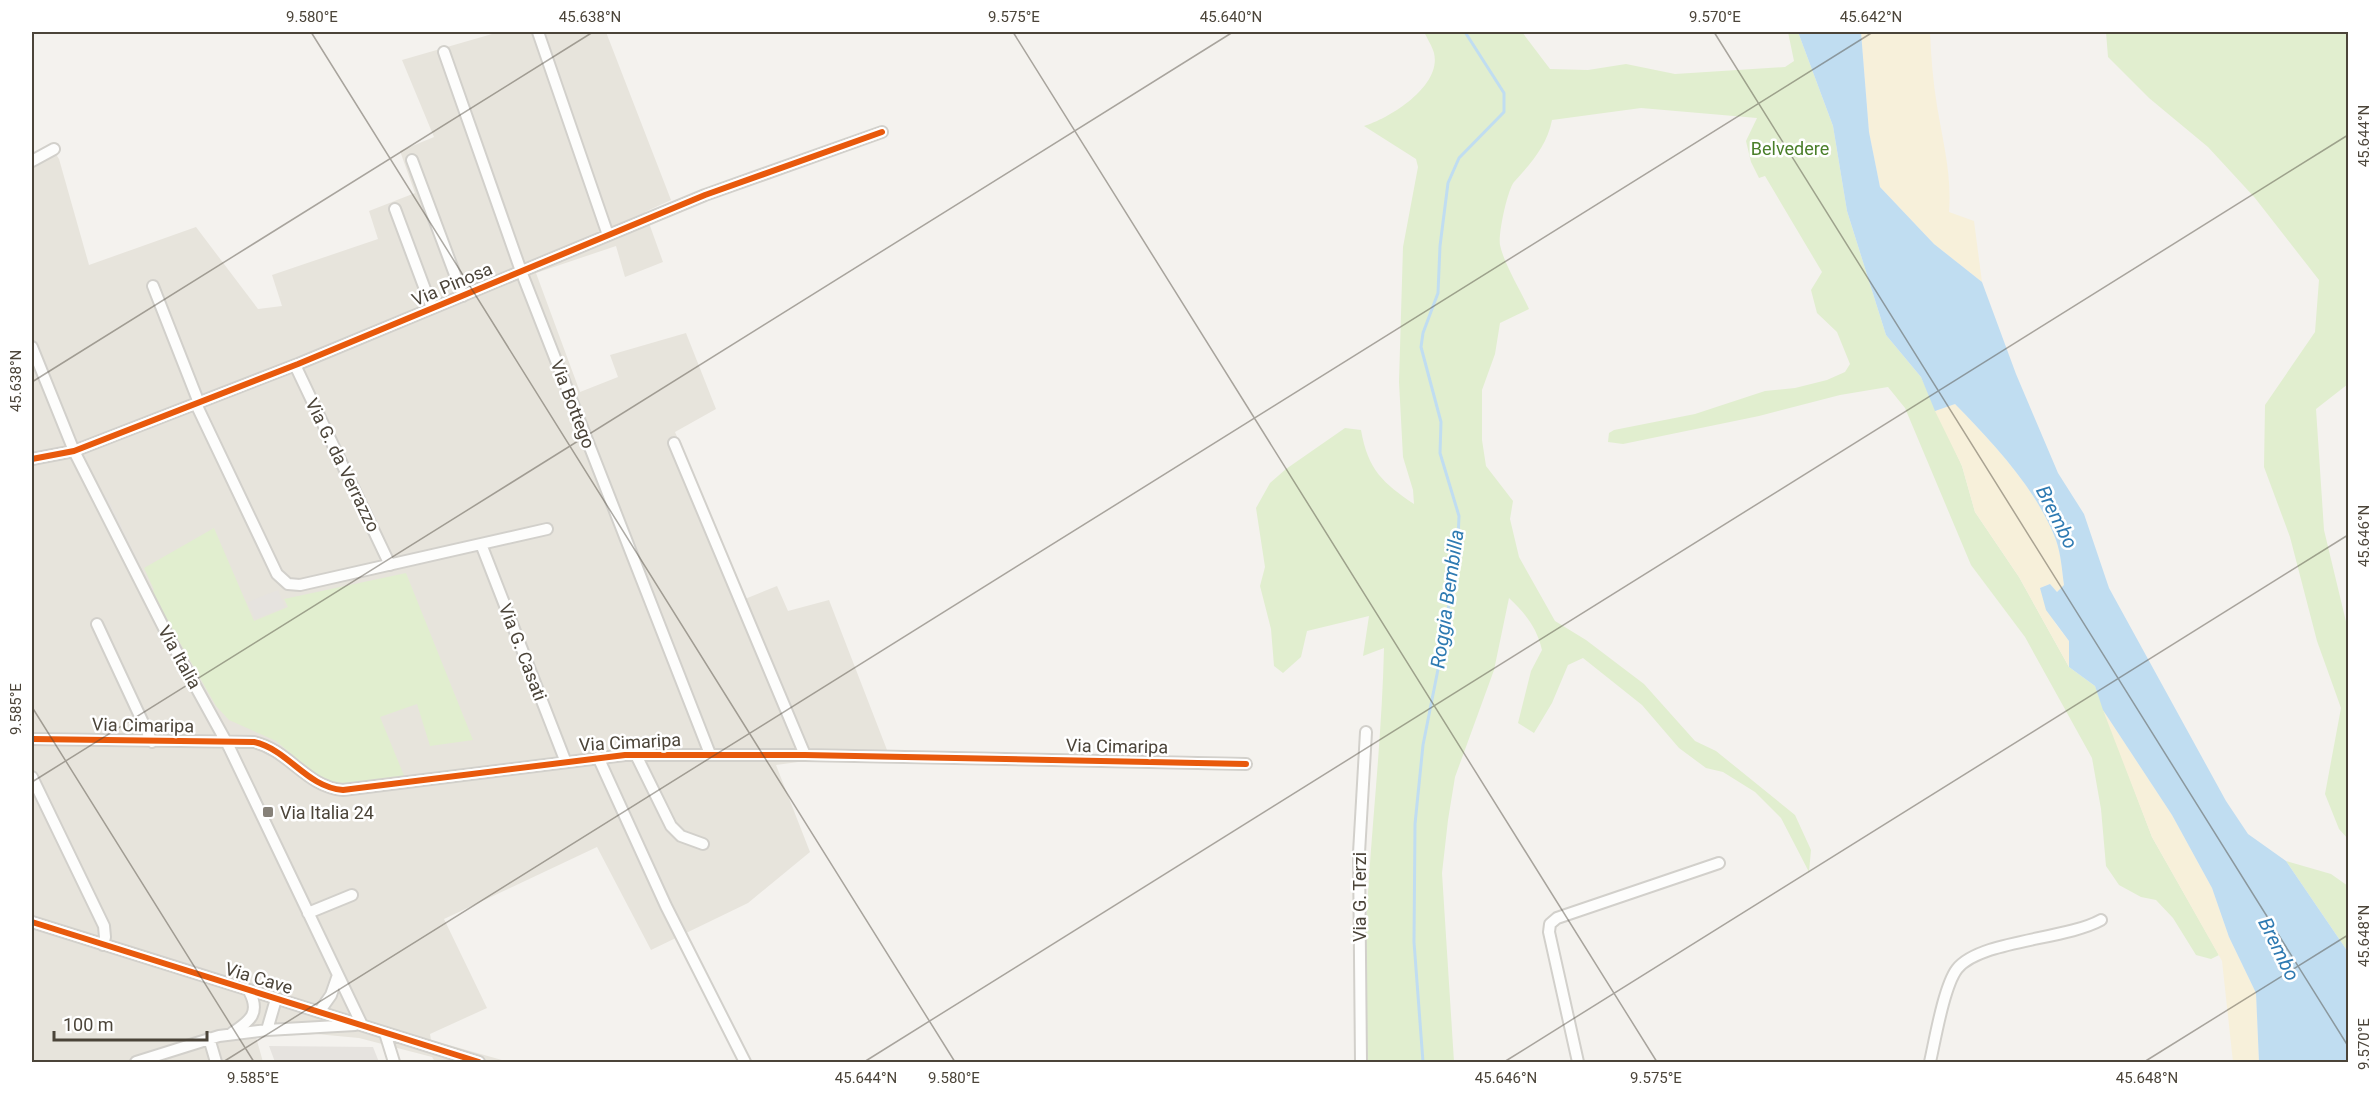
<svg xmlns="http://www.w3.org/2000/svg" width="2380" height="1094" font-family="Roboto,sans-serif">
	<rect width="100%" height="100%" fill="#f4f2ee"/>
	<path fill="#e7e4dc" d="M499,32H606L671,200L645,212L663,262L625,277L616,246L536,273L580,392L618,377L610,355L686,333L716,409L675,432L745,599L777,586L788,611L829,600L887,750L776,765L810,852L748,903L651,950L597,847L444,919L487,1008L430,1034L431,1040L509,1062H435L432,1057L359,1038L316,1034L256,1037L263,1062H32V156L51,147L59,159L89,265L196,227L258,309L282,306L272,275L378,239L369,211L415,193L400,151L434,137L402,60Z"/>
	<path fill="#e1eecf" d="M1424,32H1522L1550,69L1588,70L1626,64L1675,74L1785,67L1794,61L1788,32H1798L1833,126L1847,211L1886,335L1921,377L1962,466L1975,512L2019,577L2069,667L2095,686L2152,837L2219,955L2211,959L2196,955L2173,918L2156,900L2141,897L2119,885L2106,866L2101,809L2092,758L2025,637L1971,565L1905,408L1888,387L1840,395L1759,416L1623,444L1608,442L1609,433L1614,430L1695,414L1765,391L1795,388L1827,380L1845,372L1850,364L1837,332L1817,313L1811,290L1822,272L1765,176L1759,178L1751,162L1746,141L1757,118L1641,108L1552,120C1547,146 1531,163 1514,182C1507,191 1498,235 1500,245C1504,264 1521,291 1529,309L1500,323L1495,354L1482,390V440L1486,466L1513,501L1510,519L1519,557L1555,621L1586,640L1644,684L1695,741L1716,751L1795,815L1811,850L1809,872L1781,818L1755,792L1723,772L1706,768L1679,748L1642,705L1583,658L1568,665L1552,703L1534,733L1518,723L1531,671L1542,650C1537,628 1525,613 1509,598L1494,670L1455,777L1448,820L1442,873L1454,1062H1367C1357,924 1381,786 1384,648L1363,656L1369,616L1307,631L1301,657L1283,673L1274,666L1271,629L1260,586L1265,567L1256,508L1270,483L1286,469L1345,428L1361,430C1368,470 1383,483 1414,504L1413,490L1403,457L1399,382L1403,247L1418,167L1416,159L1364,126C1390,118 1442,86 1434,53C1432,46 1427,38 1424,32Z
		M2106,32H2348V384L2316,409L2324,530L2348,630V839L2339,829L2325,794L2341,708L2317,641L2290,537L2264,467L2265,405L2315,332L2319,280L2255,198L2208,147L2149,98L2108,57Z
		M214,528L254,621L288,607L284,599L406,573L473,740L430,746L417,704L380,717L405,778L342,786L320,778L276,741L229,720L216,706L151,592L154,590L144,568Z
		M2286,861L2331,874L2348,886V952Z"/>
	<path fill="#f7f0da" d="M1861,32H1930C1931,57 1933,81 1937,106C1943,142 1952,175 1949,212L1974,221L1982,282L1934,244L1880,187L1869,132Z
		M1955,404C1993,443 2036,488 2056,540C2061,554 2062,571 2064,586L2057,592L2050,584L2040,588L2055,623L2069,641V667L2019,577L1975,512L1962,466L1935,411Z
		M2103,710L2172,815L2212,888L2229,937L2256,993L2259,1062H2233L2222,961L2152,837Z"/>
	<path fill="#e6e3df" d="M107,497L152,589L148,591L103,499Z
		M278,590L285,607L255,619L248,602Z
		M269,1046L373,1047L379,1062H275Z"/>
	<path fill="#c0ddf1" d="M1798,32H1861L1869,132L1880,187L1934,244L1982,282L2016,374L2058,473L2084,514L2109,588L2226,801L2248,834L2286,861L2348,952V1062H2259L2256,993L2229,937L2212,888L2172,815L2103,710L2095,686L2069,667V641L2046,610L2040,588L2050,584L2057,592L2064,585C2062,571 2061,554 2056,540C2036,488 1993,443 1955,404L1935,411L1921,377L1886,335L1847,211L1833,126Z"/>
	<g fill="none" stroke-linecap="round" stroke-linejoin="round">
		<path stroke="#c0ddf1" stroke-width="3" d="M1423,1062L1414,942L1415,824L1423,745L1444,639L1458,539L1459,516L1440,453L1441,422L1421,347L1423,333L1438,293L1440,246L1448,183L1459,158L1504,112V93L1465,32"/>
		<g stroke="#d2d0cb" stroke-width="14">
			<path id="street" d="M538,32L608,235
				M444,52L521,271L710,754
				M412,160L463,296
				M32,161L54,149
				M395,209L432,308
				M153,286L199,403
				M32,347L74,451L170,640L229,747L362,1025
				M295,365L390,565
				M196,404L277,574L288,584L300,585L547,529
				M674,443L805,755
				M32,459L74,451L298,364L705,195L882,132
				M481,544L565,760
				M97,624L152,742
				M32,739L254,742C289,750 306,787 343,790L625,755H805L1246,764
				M636,755L671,826L681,836L703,844
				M598,757L666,906L745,1062
				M32,777L104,926L105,937L103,945
				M308,913L352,895
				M32,922L479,1062
				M319,1012L331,995L338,975
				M267,1030L276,999
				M232,1033C250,1021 261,1013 249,991
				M385,1033L394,1062
				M209,1038L216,1062
				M136,1062L219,1036L267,1030L355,1025
				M1361,1062L1359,853L1366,732
				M1578,1062L1549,932L1550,924L1557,918L1719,863
				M1930,1062C1935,1040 1944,986 1957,969C1980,940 2065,940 2101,920"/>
		</g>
		<use href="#street" stroke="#fdfdfc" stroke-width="10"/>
		<g stroke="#fff" stroke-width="10">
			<path id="cycleway" d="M32,459L74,451L298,364L705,195L882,132
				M32,739L254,742C289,750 306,787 343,790L625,755H805L1246,764
				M32,922L479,1062"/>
		</g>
		<use href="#cycleway" stroke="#e8590c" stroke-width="6"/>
	</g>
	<path fill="none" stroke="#4b4439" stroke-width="1.5" stroke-opacity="0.45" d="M311,32L955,1062M1013,32L1657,1062M1714,32L2348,1046M32,382L593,32M32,707L254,1062M32,782L1233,32M223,1062L1873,32M864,1062L2348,135M1504,1062L2348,535M2144,1062L2348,935"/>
	<rect fill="#868178" stroke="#fff" stroke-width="2" x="262" y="806" width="12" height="12" rx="3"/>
	<g text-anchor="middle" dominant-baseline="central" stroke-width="5" stroke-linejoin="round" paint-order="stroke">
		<g font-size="18" fill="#4a7f2a" stroke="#fff">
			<text x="1790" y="148">Belvedere</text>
		</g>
		<g font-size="18" fill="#4b4439" stroke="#fff">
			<text transform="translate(452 284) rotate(-23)">Via Pinosa</text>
			<text transform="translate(573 404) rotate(69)">Via Bottego</text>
			<text transform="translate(343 465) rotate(64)">Via G. da Verrazzo</text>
			<text transform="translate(523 652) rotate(69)">Via G. Casati</text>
			<text transform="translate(180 657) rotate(61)">Via Italia</text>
			<text transform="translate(143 725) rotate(1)">Via Cimaripa</text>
			<text transform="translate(630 742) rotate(-3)">Via Cimaripa</text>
			<text transform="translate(1117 746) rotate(1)">Via Cimaripa</text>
			<text transform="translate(1359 897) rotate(-90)">Via G. Terzi</text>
			<text transform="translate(259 978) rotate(17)">Via Cave</text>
		</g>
		<g font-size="18" fill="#4b4439" stroke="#fff" text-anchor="start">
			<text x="280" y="812">Via Italia 24</text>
		</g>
		<g font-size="20" font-style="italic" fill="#2e7ab2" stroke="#fff">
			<text transform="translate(2057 517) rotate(63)">Brembo</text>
			<text transform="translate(1447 599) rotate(-82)">Roggia Bembilla</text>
			<text transform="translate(2279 949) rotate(64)">Brembo</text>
		</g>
	</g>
	<rect width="2380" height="1094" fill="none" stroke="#ffffff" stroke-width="66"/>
	<path d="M54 1031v9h153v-9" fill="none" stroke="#4b4439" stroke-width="3"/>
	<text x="63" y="1031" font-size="18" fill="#4b4439" stroke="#ffffff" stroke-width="4.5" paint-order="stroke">100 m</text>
	<rect x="33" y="33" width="2314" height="1028" fill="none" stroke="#4b4439" stroke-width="2"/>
	<g font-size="15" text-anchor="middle" fill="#4b4439">
		<text x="312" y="22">9.580°E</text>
		<text x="590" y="22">45.638°N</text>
		<text x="1014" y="22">9.575°E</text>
		<text x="1231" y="22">45.640°N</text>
		<text x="1715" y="22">9.570°E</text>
		<text x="1871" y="22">45.642°N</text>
		<text transform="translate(2364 136) rotate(-90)" y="5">45.644°N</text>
		<text transform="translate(16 381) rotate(-90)" y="5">45.638°N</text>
		<text transform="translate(2364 536) rotate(-90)" y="5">45.646°N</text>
		<text transform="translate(16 709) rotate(-90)" y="5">9.585°E</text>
		<text transform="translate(2364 936) rotate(-90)" y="5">45.648°N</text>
		<text transform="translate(2364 1044) rotate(-90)" y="5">9.570°E</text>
		<text x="253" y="1083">9.585°E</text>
		<text x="866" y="1083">45.644°N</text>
		<text x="954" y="1083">9.580°E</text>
		<text x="1506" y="1083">45.646°N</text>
		<text x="1656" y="1083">9.575°E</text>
		<text x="2147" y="1083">45.648°N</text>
	</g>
</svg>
